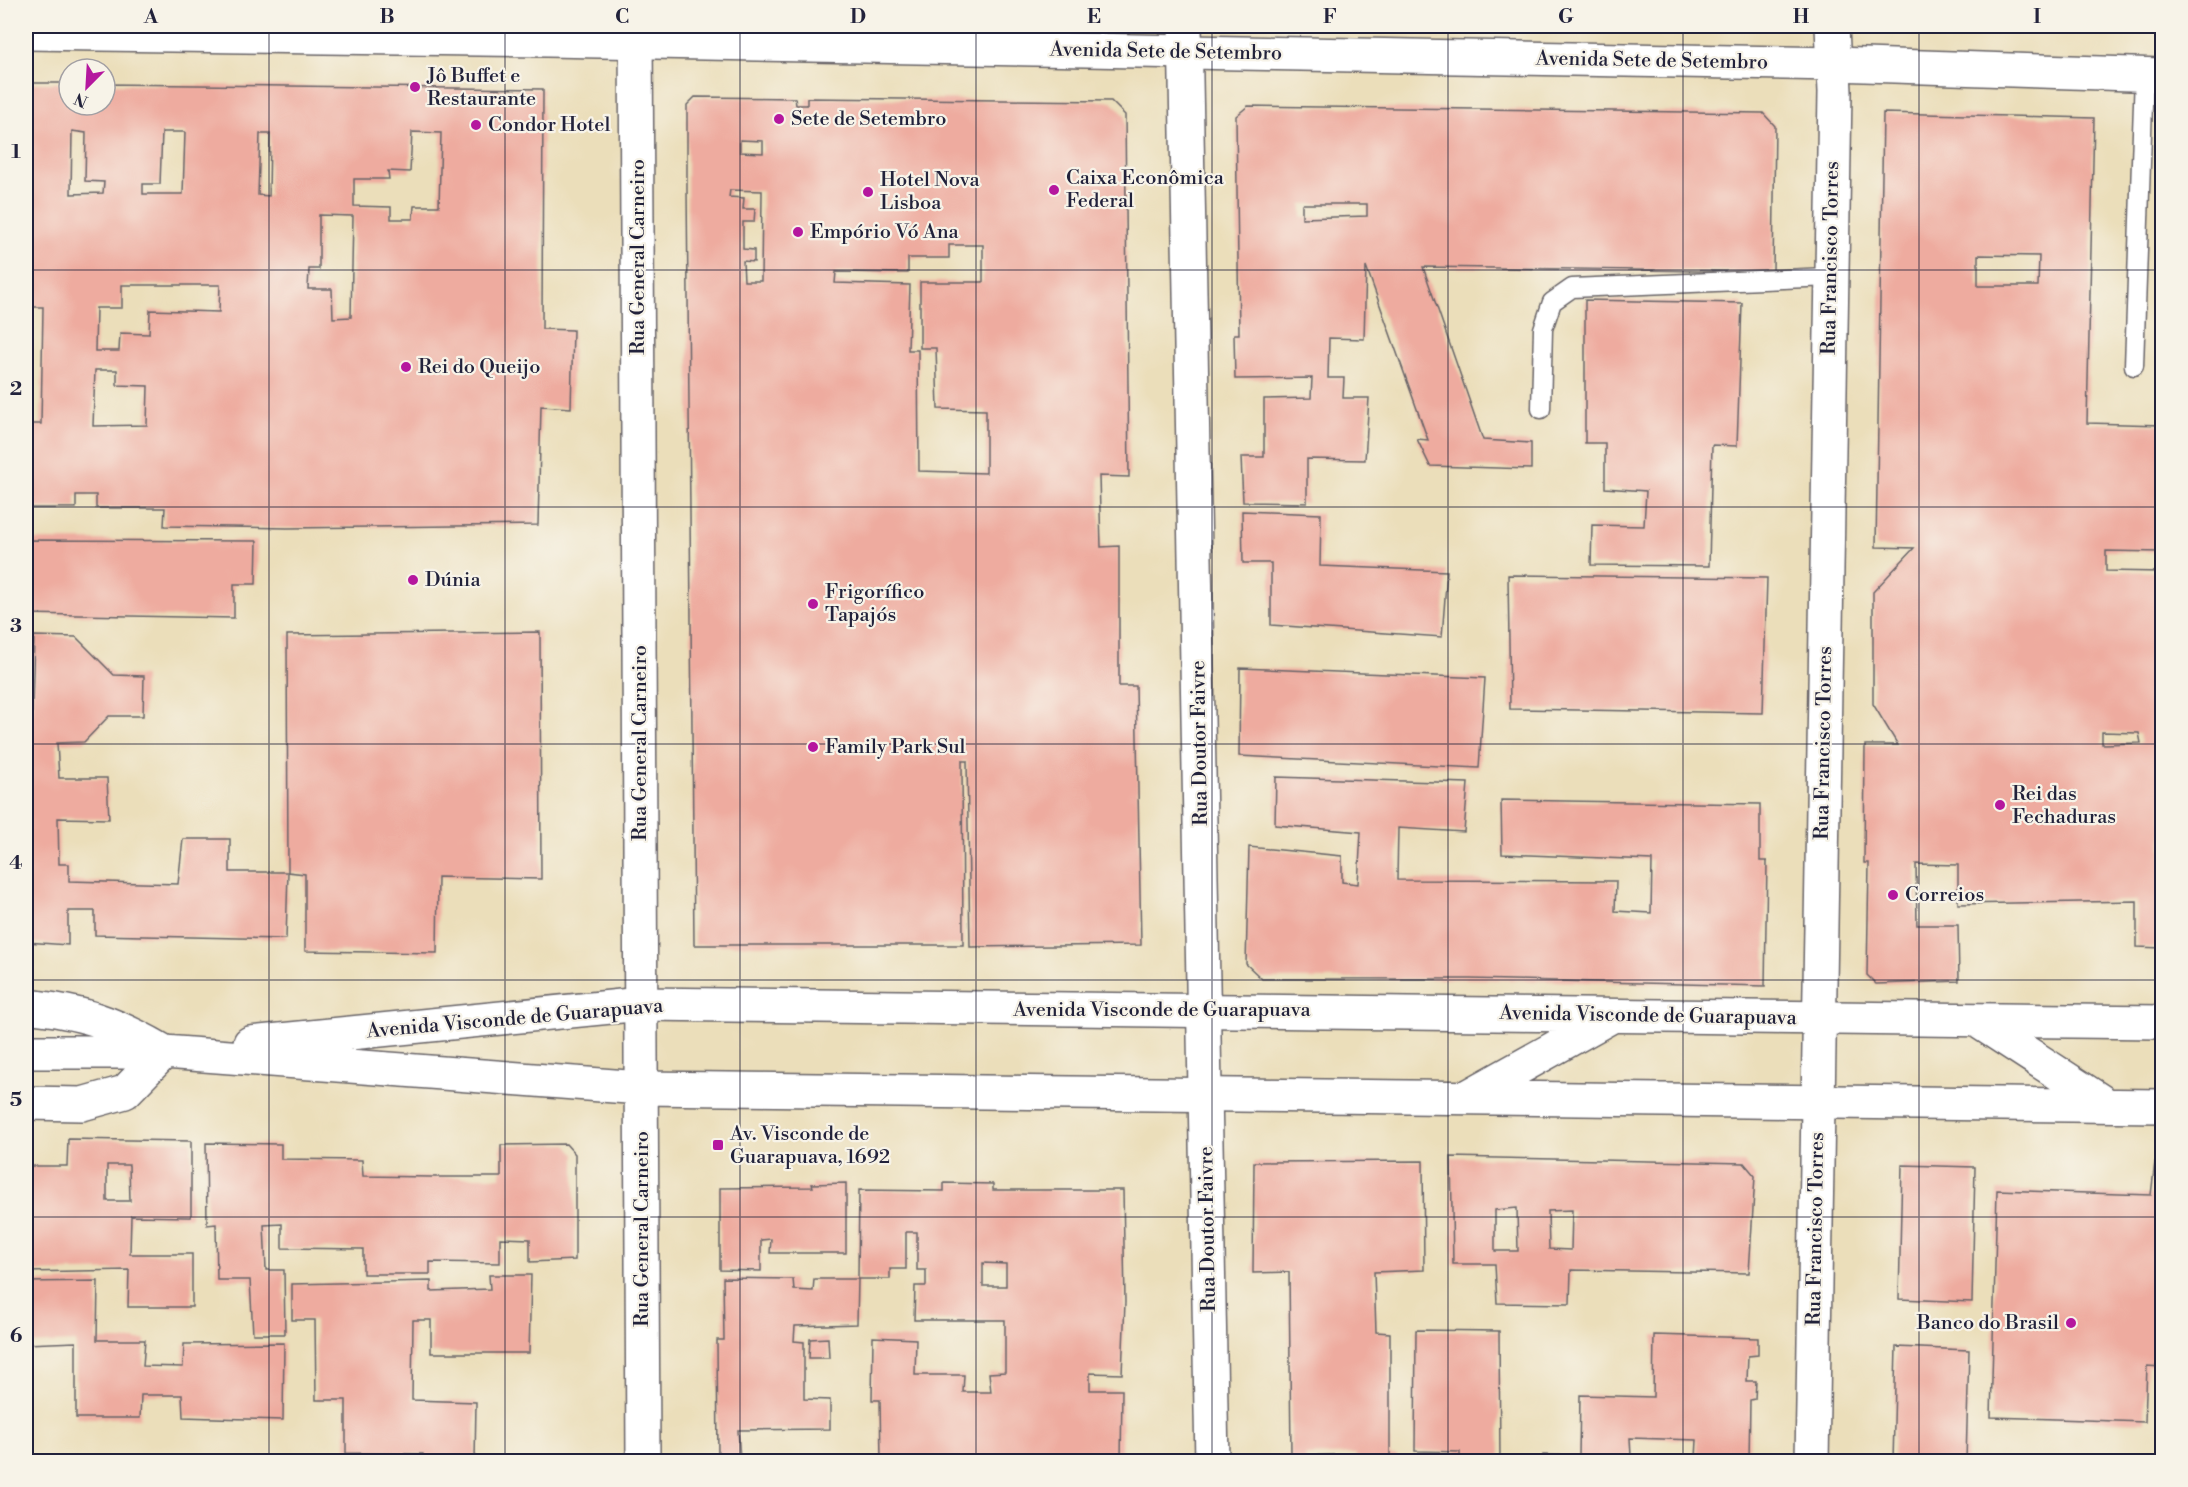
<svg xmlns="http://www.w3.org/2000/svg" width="2188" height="1487" font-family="'Libre Bodoni',serif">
	<rect width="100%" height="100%" fill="#f7f3e8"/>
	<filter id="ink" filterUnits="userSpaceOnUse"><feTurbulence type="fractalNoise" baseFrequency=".0167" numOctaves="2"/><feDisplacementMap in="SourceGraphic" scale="12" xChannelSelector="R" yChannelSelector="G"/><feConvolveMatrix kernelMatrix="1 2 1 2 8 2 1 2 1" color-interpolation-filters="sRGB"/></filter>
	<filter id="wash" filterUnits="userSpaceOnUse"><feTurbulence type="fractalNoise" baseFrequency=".008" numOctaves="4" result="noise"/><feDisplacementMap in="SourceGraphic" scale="24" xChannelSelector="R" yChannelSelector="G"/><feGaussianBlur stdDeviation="1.35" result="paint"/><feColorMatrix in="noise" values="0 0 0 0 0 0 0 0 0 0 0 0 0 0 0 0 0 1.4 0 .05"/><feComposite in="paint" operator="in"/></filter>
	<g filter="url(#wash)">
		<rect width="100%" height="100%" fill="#ebdeba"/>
		<g id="blocks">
			<path fill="#eeab9f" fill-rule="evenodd" d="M26,83H69V105H105V84L543,89L542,329L573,330L571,408L541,406L538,525L287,528L164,526L165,508H96V495H76V508H26V424H41L43,307H26ZM72,131L86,133L85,181L104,182L103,193L71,194ZM162,132H185L183,194H143V184H160ZM412,132L441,133L439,206H414L413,219H391V207L354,206V179H389L388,171L410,172ZM260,134H270L269,196L258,195ZM319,215L353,216L351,317L333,318L332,289H308L309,269H319ZM122,285H220L219,312L150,310L149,334L120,333L119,351H95L96,308H122ZM95,370H117V385L148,386L147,425L93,426Z
				M695,97L795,98L796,105H807V98L1111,101L1125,115L1129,477L1099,476L1101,547L1119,546V686H1136L1141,945L970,947L967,761H962L963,945H694L687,189V105ZM740,140L763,141V153L740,152ZM730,190L762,191L761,281H744L743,261L754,262V250L743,249V222H754L755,209H743L744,198L729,197ZM949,245H983V282H920V348H936L938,409L986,410V473L919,471L918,350H908L910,285L835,283L836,272L908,273V258H949Z
				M1248,106L1763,113L1775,126L1773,272L1423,267L1483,440L1531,443V469L1430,466L1417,439L1428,440L1366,266L1364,339L1329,338L1328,378H1344L1343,398H1369L1365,460L1307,459V503L1243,502L1241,457H1264V399L1311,398L1312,378L1235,379L1234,334H1239L1236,116ZM1302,204H1367V216L1302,218Z
				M1883,113L2094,118L2087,423L2162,425V552L2106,551V571L2162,572V948L2137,947V901L1958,904V865L1916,864L1917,925H1958L1959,981L1876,984L1867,975L1869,863H1864L1865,745H1898L1873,704V592L1914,548L1876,547ZM1978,255L2039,256L2038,286H1978ZM2102,732L2139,733L2141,743L2102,744Z
				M1585,300L1742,303L1737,446L1712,445L1709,566L1591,565L1592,525L1644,526L1646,491L1605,488V443H1585Z
				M1242,511L1321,514L1320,566L1447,571L1442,637L1271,625V563H1243Z
				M26,540L257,541L256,584H234V618L26,614Z
				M1508,575L1767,578L1763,713L1510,709Z
				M540,632L541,879L438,877L437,953L305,951V874L288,872L287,635Z
				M34,636L76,637L114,675L144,676L143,716H109L84,742L57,743L59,778H107L109,819L58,818L59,864H69V881L178,884L183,839H230V872H288L286,939L95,935V911H68V945L26,942V742H31Z
				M1240,668L1485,678L1479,768L1239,756Z
				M1276,777L1468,783L1464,832L1398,828L1397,880L1616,881L1615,911L1651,913L1652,860L1502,854L1501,800L1760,804V861H1767L1765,986L1470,979H1262L1246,964L1249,847L1342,856V882L1358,884L1361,832L1275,825Z
				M68,1139L191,1141V1217L131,1216L130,1254H192V1307H128L129,1270L26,1272V1166H67ZM107,1165H129L130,1201H107Z
				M206,1143L281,1144V1159L362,1160L363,1176L431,1177H501V1145L566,1144L575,1154V1260L530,1262V1239L500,1238V1263L430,1262V1274H363V1249L282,1248V1224L264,1225L266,1270H284L285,1334H253L250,1280H217L216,1224L207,1225Z
				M1451,1157L1744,1163L1755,1176L1749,1273L1571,1270L1570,1304L1497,1303L1495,1264H1453ZM1517,1208L1518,1251H1495V1210ZM1572,1210L1571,1250L1549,1249L1548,1211Z
				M1423,1161L1424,1270L1374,1272L1376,1332L1390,1333V1456H1397V1461H1355L1356,1454L1305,1456L1306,1461H1258V1457L1291,1456L1289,1272L1253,1273L1254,1162Z
				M2155,1162H2162V1367L2147,1366L2145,1422L1991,1417L1997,1190L2151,1195Z
				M1902,1165L1975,1167L1972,1302L1899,1299Z
				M846,1183V1253H770L771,1239L761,1240V1271L720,1270V1188L813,1187L812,1184Z
				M944,1183L993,1184V1190H1123L1125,1302L1122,1374L1090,1373V1390H1122L1121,1461L881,1460L880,1400H872L873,1337L916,1339L915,1375H964L963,1392H991L989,1373L1005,1372V1320H914L915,1286H926V1270H917V1232H906V1269H890V1279H858L859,1190L944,1191ZM983,1263L1006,1264V1286H983Z
				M489,1275H531L529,1353H431V1320H413L412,1400L476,1402L475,1461H424L423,1454L346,1453V1400H316L315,1320H292V1284L431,1281V1291L490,1289Z
				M723,1278L793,1279L794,1290L813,1291L814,1279H858L857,1324L795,1326L794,1341L804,1342V1399L830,1400V1429L738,1430L740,1459H718L717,1340H724Z
				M98,1281L97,1340H145L143,1366L183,1367L184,1344L284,1343L283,1420L183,1417L182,1395H141L140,1418H76V1342L26,1344V1282Z
				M1416,1330L1499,1331L1500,1461H1460V1452L1415,1451Z
				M1654,1335L1758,1338V1355L1748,1356L1747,1381H1756L1755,1399L1750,1400L1749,1461H1543V1455L1579,1456L1580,1395L1653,1397ZM1630,1438L1697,1440L1696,1458L1631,1456Z
				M828,1338L829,1358H809L810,1339Z
				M1896,1347L1969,1350L1966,1461H1893Z"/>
		</g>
	</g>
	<g filter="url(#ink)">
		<use href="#blocks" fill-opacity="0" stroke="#686467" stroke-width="1.5"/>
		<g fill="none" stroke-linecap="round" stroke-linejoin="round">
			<g stroke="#686467" stroke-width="21">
				<path id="service" d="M2134,366L2144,75
					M1541,409L1543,329L1552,302L1572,288L1831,277"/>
			</g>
			<g stroke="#686467" stroke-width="36">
				<path id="minor" d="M636,26L643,1462
					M1812,1462L1835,92L1832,26"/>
			</g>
			<g stroke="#686467" stroke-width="36">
				<path id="tertiary" d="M1185,26L1212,1462"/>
			</g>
			<g stroke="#686467" stroke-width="36">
				<path id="primary" d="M26,33L547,40L1835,64L2162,75
					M26,1006C83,1012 113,1022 163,1051
					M1976,1020L2107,1105
					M250,1043L641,1004L2162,1022
					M26,1052H164L641,1088L2162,1106
					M1467,1097L1610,1017
					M26,1103L82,1104L125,1092L164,1052"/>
			</g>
			<use href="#service" stroke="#fff" stroke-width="18"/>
			<use href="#minor" stroke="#fff" stroke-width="33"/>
			<use href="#tertiary" stroke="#fff" stroke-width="33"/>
			<use href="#primary" stroke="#fff" stroke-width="33"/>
		</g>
	</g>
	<path fill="none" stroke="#22223b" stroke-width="1.5" stroke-opacity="0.55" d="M269,26V1462M505,26V1462M740,26V1462M976,26V1462M1212,26V1462M1448,26V1462M1683,26V1462M1919,26V1462M26,270H2162M26,507H2162M26,744H2162M26,980H2162M26,1217H2162"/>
	<g fill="#b5179e" stroke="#f7f3e8" stroke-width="2">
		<circle cx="415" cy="87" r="6"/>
		<circle cx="779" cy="119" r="6"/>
		<circle cx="476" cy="125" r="6"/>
		<circle cx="1054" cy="190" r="6"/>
		<circle cx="868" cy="192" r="6"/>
		<circle cx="798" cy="232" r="6"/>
		<circle cx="406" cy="367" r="6"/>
		<circle cx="413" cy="580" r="6"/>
		<circle cx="813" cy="604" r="6"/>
		<circle cx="813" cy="747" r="6"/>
		<circle cx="2000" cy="805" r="6"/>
		<circle cx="1893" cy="895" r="6"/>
		<rect x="712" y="1139" width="12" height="12" rx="3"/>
		<circle cx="2071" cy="1323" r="6"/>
	</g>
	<g text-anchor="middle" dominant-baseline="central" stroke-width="4.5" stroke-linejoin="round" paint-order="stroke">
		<g font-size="20" fill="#22223b" stroke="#f7f3e8">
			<text transform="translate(1166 52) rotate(1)">Avenida Sete de Setembro</text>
			<text transform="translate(1652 61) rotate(1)">Avenida Sete de Setembro</text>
			<text transform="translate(638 257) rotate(-90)">Rua General Carneiro</text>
			<text transform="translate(1831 258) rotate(-89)">Rua Francisco Torres</text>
			<text transform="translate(640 743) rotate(-90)">Rua General Carneiro</text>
			<text transform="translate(1200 743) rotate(-91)">Rua Doutor Faivre</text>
			<text transform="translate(1824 743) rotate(-89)">Rua Francisco Torres</text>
			<text x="1162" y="1010">Avenida Visconde de Guarapuava</text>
			<text transform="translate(1648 1016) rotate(1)">Avenida Visconde de Guarapuava</text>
			<text transform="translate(515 1019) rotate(-5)">Avenida Visconde de Guarapuava</text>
			<text transform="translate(642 1229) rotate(-90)">Rua General Carneiro</text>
			<text transform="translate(1208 1229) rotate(-91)">Rua Doutor Faivre</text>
			<text transform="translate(1816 1229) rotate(-89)">Rua Francisco Torres</text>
		</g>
		<g font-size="20" fill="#22223b" stroke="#f7f3e8" text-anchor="start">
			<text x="427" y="76">Jô Buffet e<tspan x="427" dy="23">Restaurante</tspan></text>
			<text x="791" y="119">Sete de Setembro</text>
			<text x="488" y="125">Condor Hotel</text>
			<text x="1066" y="178">Caixa Econômica<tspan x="1066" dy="23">Federal</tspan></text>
			<text x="880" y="180">Hotel Nova<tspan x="880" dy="23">Lisboa</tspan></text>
			<text x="810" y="232">Empório Vó Ana</text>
			<text x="418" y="367">Rei do Queijo</text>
			<text x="425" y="580">Dúnia</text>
			<text x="825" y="592">Frigorífico<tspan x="825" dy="23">Tapajós</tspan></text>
			<text x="825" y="747">Family Park Sul</text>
			<text x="2012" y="794">Rei das<tspan x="2012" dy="23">Fechaduras</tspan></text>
			<text x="1905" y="895">Correios</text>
			<text x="730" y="1134">Av. Visconde de<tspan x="730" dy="23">Guarapuava, 1692</tspan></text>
			<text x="2059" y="1323" text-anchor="end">Banco do Brasil</text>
		</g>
	</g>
	<rect width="2188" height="1487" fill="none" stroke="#f7f3e8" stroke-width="66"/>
	<g transform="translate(87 87) rotate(204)"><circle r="28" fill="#f7f3e8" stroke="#a29fa3" stroke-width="1.5"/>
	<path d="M0-4.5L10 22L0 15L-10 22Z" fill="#b5179e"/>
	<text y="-9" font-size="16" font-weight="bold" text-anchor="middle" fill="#22223b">N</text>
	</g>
	<rect x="33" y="33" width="2122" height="1421" fill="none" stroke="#22223b" stroke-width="2"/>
	<g font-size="20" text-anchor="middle" font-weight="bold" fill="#22223b">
		<text x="151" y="23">A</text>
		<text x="387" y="23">B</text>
		<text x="622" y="23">C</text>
		<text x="858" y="23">D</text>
		<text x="1094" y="23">E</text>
		<text x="1330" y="23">F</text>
		<text x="1566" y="23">G</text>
		<text x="1801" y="23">H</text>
		<text x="2037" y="23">I</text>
		<text x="16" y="158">1</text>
		<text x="16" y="395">2</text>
		<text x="16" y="632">3</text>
		<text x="16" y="869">4</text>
		<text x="16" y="1106">5</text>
		<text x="16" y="1342">6</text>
	</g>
</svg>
